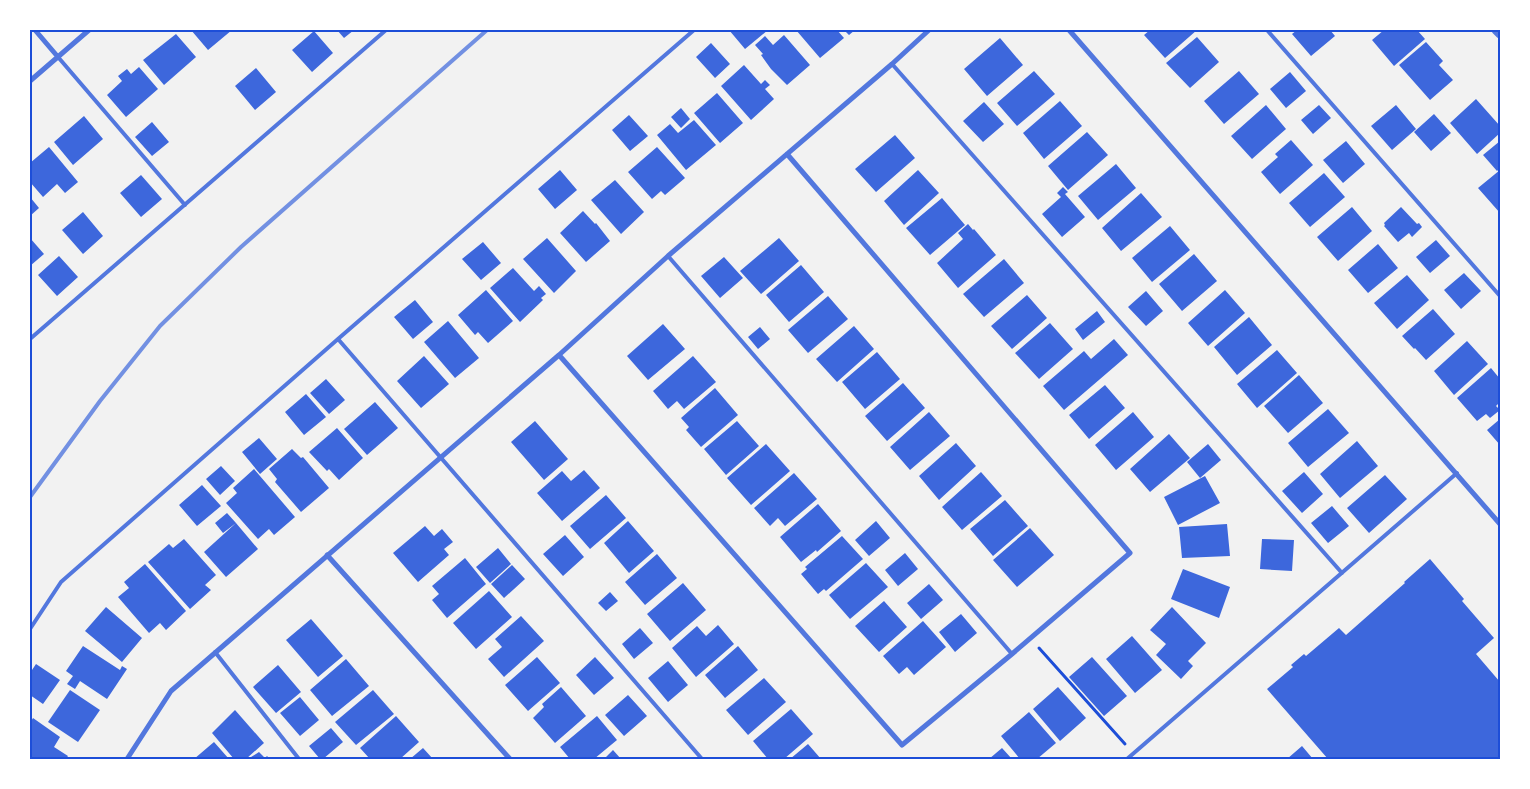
<svg xmlns="http://www.w3.org/2000/svg" width="1530" height="789" font-family="Merriweather,serif">
	<rect width="100%" height="100%" fill="#f2f2f2"/>
	<path fill="#3d67dc" d="M191,30H232L208,50Z
		M337,30H354L344,38Z
		M729,30H768L745,49Z
		M796,30H837L844,38L820,58Z
		M844,30H855L849,35Z
		M1150,30H1197L1165,58L1144,35Z
		M1297,30H1330L1335,36L1311,56L1292,34Z
		M1384,30H1417L1425,39L1394,66L1372,40Z
		M314,31L333,53L312,72L292,50Z
		M176,34L196,57L164,85L143,60Z
		M784,35L810,65L787,85L771,69L761,55L763,54L755,45L765,36L773,45Z
		M1197,37L1219,62L1190,88L1166,63Z
		M1000,38L1023,65L987,96L964,69Z
		M1426,42L1443,61L1439,65L1453,80L1430,100L1399,65Z
		M711,43L730,64L715,78L696,57Z
		M744,65L761,84L765,80L770,85L765,89L774,99L751,120L721,86Z
		M139,67L158,89L126,117L107,95L122,81L118,76L127,69L131,74Z
		M256,68L276,92L255,110L235,86Z
		M1034,71L1055,94L1017,126L997,103Z
		M1239,71L1259,94L1224,124L1204,101Z
		M1290,72L1306,91L1286,108L1270,89Z
		M717,93L743,123L720,143L694,113Z
		M1476,99L1500,126V133L1477,154L1450,123Z
		M1060,101L1082,126L1044,159L1023,133Z
		M984,102L1004,124L983,142L963,121Z
		M1266,105L1286,129L1252,159L1231,136Z
		M1319,105L1331,118L1313,134L1301,120Z
		M1396,105L1416,129L1392,150L1371,126Z
		M681,108L690,119L681,128L671,117Z
		M1434,114L1451,133L1431,151L1414,132Z
		M629,115L648,136L630,151L612,130Z
		M84,116L103,139L73,165L54,142Z
		M694,120L716,145L686,170L657,135L670,124L678,133Z
		M152,122L169,142L152,156L135,137Z
		M1087,132L1108,155L1068,190L1048,166Z
		M895,135L915,158L876,192L855,169Z
		M1291,140L1313,165L1280,194L1261,172L1278,157L1275,154Z
		M1346,141L1365,164L1343,183L1323,160Z
		M1500,141V168L1497,171L1483,155Z
		M49,147L78,182L65,193L57,184L43,197L30,182V163Z
		M657,147L685,178L665,195L661,191L652,199L628,172Z
		M1116,164L1136,188L1098,220L1078,196Z
		M560,170L577,190L555,209L538,189Z
		M918,170L939,193L904,225L884,201Z
		M1500,170V213L1478,188Z
		M1324,173L1345,197L1310,227L1289,203Z
		M141,175L162,199L141,217L120,193Z
		M615,180L644,212L621,234L591,200Z
		M1063,187L1068,192L1065,194L1085,217L1062,237L1042,214L1061,197L1057,193Z
		M1141,193L1162,217L1121,251L1102,228Z
		M30,197L39,208L30,216Z
		M942,198L965,225L930,255L906,228Z
		M1352,207L1372,231L1338,261L1317,237Z
		M1401,207L1417,224L1419,223L1422,227L1412,237L1409,233L1398,242L1384,226L1385,225L1384,223Z
		M583,211L595,224L596,223L610,241L586,262L560,233Z
		M83,212L103,236L83,254L62,230Z
		M968,224L973,230L974,229L996,255L958,288L937,263L963,239L958,233Z
		M1170,226L1190,250L1152,282L1132,258Z
		M30,238L44,254L30,266Z
		M547,238L576,271L554,293L523,259Z
		M779,238L799,261L761,294L740,271Z
		M1436,240L1450,256L1430,273L1416,257Z
		M483,242L501,263L481,280L462,259Z
		M1378,244L1398,268L1368,293L1348,270Z
		M1194,254L1217,281L1182,311L1159,284Z
		M59,256L78,277L57,296L38,275Z
		M724,257L743,278L720,298L701,276Z
		M1004,259L1024,283L984,317L963,294Z
		M801,265L824,292L789,322L766,295Z
		M513,268L534,291L539,286L546,294L541,298L543,300L520,322L490,288Z
		M1464,273L1481,291L1461,309L1444,290Z
		M1407,275L1429,300L1397,329L1374,303Z
		M486,290L513,321L488,343L478,332L475,335L458,315Z
		M1225,290L1245,313L1208,346L1188,323Z
		M1146,291L1163,311L1146,326L1128,307Z
		M1027,295L1047,318L1012,349L991,326Z
		M828,296L848,319L808,353L788,330Z
		M415,300L433,322L413,339L394,317Z
		M1433,309L1455,334L1426,360L1415,348L1414,349L1402,336Z
		M1097,311L1105,322L1083,340L1075,329Z
		M1249,317L1272,345L1237,375L1214,347Z
		M448,321L479,358L455,378L424,342Z
		M1050,323L1073,349L1039,379L1015,353Z
		M663,324L685,349L648,380L627,356Z
		M854,326L874,349L837,382L816,359Z
		M760,327L770,339L758,349L748,337Z
		M1114,339L1128,355L1064,410L1043,386L1084,351L1091,359Z
		M1467,341L1488,364L1454,395L1434,371Z
		M1277,350L1297,373L1257,408L1237,384Z
		M877,352L900,379L865,409L842,382Z
		M424,356L449,384L421,408L397,381Z
		M693,356L716,382L684,409L677,401L668,409L653,391Z
		M1491,368L1500,379V402L1496,406L1500,410L1490,418L1486,414L1477,421L1457,398Z
		M1299,375L1323,403L1288,433L1264,406Z
		M326,379L345,400L329,414L310,393Z
		M903,383L925,408L887,441L865,416Z
		M1105,385L1125,408L1089,439L1069,415Z
		M715,388L738,415L701,447L686,430L689,427L681,418Z
		M306,394L326,417L304,435L285,412Z
		M375,402L398,428L367,455L344,429Z
		M1328,409L1349,433L1308,467L1288,443Z
		M929,412L950,436L910,470L890,447Z
		M1133,412L1154,437L1116,470L1095,445Z
		M1500,419V445L1487,430Z
		M535,421L568,459L544,480L511,442Z
		M737,421L759,446L726,475L704,449Z
		M337,428L363,458L339,480L329,469L327,471L309,452Z
		M1169,434L1190,458L1150,492L1130,469Z
		M259,438L277,459L260,474L242,452Z
		M1357,441L1378,466L1340,498L1320,474Z
		M956,443L976,466L939,500L919,476Z
		M766,444L790,471L751,505L727,478Z
		M1208,444L1221,460L1200,478L1187,462Z
		M292,449L301,458L303,457L329,488L301,512L275,482L277,479L269,469Z
		M221,466L235,481L220,495L206,479Z
		M254,469L295,517L274,535L269,529L258,539L226,503L237,493L233,488Z
		M584,470L600,488L562,521L537,493L562,471L571,481Z
		M981,472L1002,496L962,530L942,507Z
		M1304,472L1323,494L1302,513L1282,491Z
		M794,473L817,499L785,526L778,518L770,526L754,508Z
		M1385,475L1407,499L1369,533L1347,508Z
		M1205,476L1220,503L1178,525L1164,497Z
		M202,485L221,506L197,526L179,505Z
		M606,495L626,518L590,549L570,526Z
		M1005,500L1028,526L993,556L970,529Z
		M818,504L841,531L817,552L816,550L801,562L780,537Z
		M1332,506L1349,526L1328,543L1311,523Z
		M227,513L236,523L223,533L215,523Z
		M628,521L654,551L629,573L604,543Z
		M876,521L890,538L869,556L855,540Z
		M236,523L258,549L226,577L204,552Z
		M1227,524L1230,556L1182,558L1179,527Z
		M425,526L434,536L442,529L453,542L444,549L449,555L418,582L393,553Z
		M1030,528L1054,555L1017,587L993,560Z
		M565,535L584,557L563,576L543,554Z
		M842,536L863,559L826,591L824,589L818,594L801,574L807,569L805,567Z
		M184,539L216,575L205,585L211,590L190,609L148,562L169,544L173,548Z
		M1262,539L1294,540L1292,571L1260,569Z
		M498,548L511,564L490,583L476,567Z
		M905,553L918,569L898,586L885,570Z
		M657,554L677,578L645,605L625,582Z
		M465,558L486,584L447,618L432,600L439,594L432,586Z
		M1430,559L1464,599L1462,601L1494,638L1476,654L1500,682V759H1328L1267,689L1293,667L1291,665L1304,654L1306,656L1339,628L1346,635L1405,583L1404,582Z
		M866,563L888,587L850,619L829,595Z
		M145,564L186,611L166,630L160,623L149,633L118,597L129,588L124,582Z
		M512,565L525,579L504,598L491,584Z
		M1183,569L1230,587L1219,618L1171,599Z
		M683,583L706,610L670,641L647,614Z
		M929,584L943,600L921,619L907,603Z
		M489,591L512,617L476,649L453,623Z
		M610,592L618,601L606,611L598,603Z
		M884,601L907,627L879,652L855,626Z
		M106,607L142,638L122,662L85,631Z
		M1172,607L1206,643L1188,661L1193,666L1181,679L1156,655L1166,644L1150,630Z
		M961,614L977,633L955,652L939,632Z
		M521,616L544,641L504,677L488,659L502,647L495,639Z
		M311,619L343,656L318,677L286,640Z
		M923,621L946,647L914,675L907,667L899,674L883,656Z
		M718,625L734,644L696,677L672,648L697,626L706,636Z
		M640,628L653,643L634,659L622,644Z
		M1132,636L1162,670L1135,693L1106,659Z
		M83,646L120,670L122,666L127,669L107,699L80,681L75,689L67,684L73,676L66,671Z
		M738,646L758,670L725,698L705,675Z
		M537,657L560,683L528,711L505,685Z
		M595,657L614,678L594,695L576,675Z
		M1092,657L1127,696L1104,716L1069,677Z
		M346,659L369,686L332,716L310,690Z
		M668,661L688,685L668,702L648,678Z
		M36,664L60,680L43,704L30,695V673Z
		M278,665L301,692L276,713L253,687Z
		M764,678L786,702L748,735L726,710Z
		M561,687L586,716L555,743L533,718L544,707L542,704Z
		M1058,687L1086,718L1060,741L1033,709Z
		M70,690L100,710L78,742L48,722Z
		M373,690L394,714L356,745L335,722Z
		M628,695L647,716L624,736L605,715Z
		M300,697L319,720L300,736L280,713Z
		M791,709L813,734L784,759H768L753,741Z
		M235,710L264,743L246,759H234L212,733Z
		M1029,712L1056,743L1037,759H1020L1001,736Z
		M396,716L419,742L400,759H370L360,748Z
		M597,716L617,740L594,759H570L560,747Z
		M33,718L60,737L54,747L68,756L66,759H30V723Z
		M331,728L343,742L323,759H320L309,746Z
		M214,742L229,759H194Z
		M808,744L821,759H790Z
		M1302,746L1313,759H1287Z
		M423,748L433,759H410Z
		M1002,748L1012,759H989Z
		M613,750L621,759H604Z
		M259,752L265,758L267,756L270,759H252L251,757Z"/>
	<g fill="none" stroke-linecap="round" stroke-linejoin="round">
		<path stroke="#1d4ed8" stroke-width="3" d="M1039,648L1125,744"/>
		<path stroke="#5277de" stroke-width="4" d="M1267,30L1500,296
			M58,57L185,205
			M892,64L1342,573
			M668,256L1012,654
			M30,339L386,30
			M338,339L702,759
			M30,629L61,582L338,339L694,30
			M215,652L299,759
			M1127,759L1457,473"/>
		<path stroke="#5277de" stroke-width="5" d="M35,30L58,57
			M1069,30L1500,524
			M30,81L89,30
			M559,355L902,745L1012,654L1130,553L787,154
			M327,555L510,759
			M127,759L171,691L559,355L668,256L892,64L929,30"/>
		<path stroke="#5277de" stroke-width="9" d="M1496,30L1500,34"/>
		<path stroke="#7290e2" stroke-width="4" d="M30,497L100,401L160,326L241,247L487,30"/>
	</g>
	<rect width="1530" height="789" fill="none" stroke="#ffffff" stroke-width="62"/>
	<rect x="31" y="31" width="1468" height="727" fill="none" stroke="#1d4ed8" stroke-width="2"/>
</svg>
